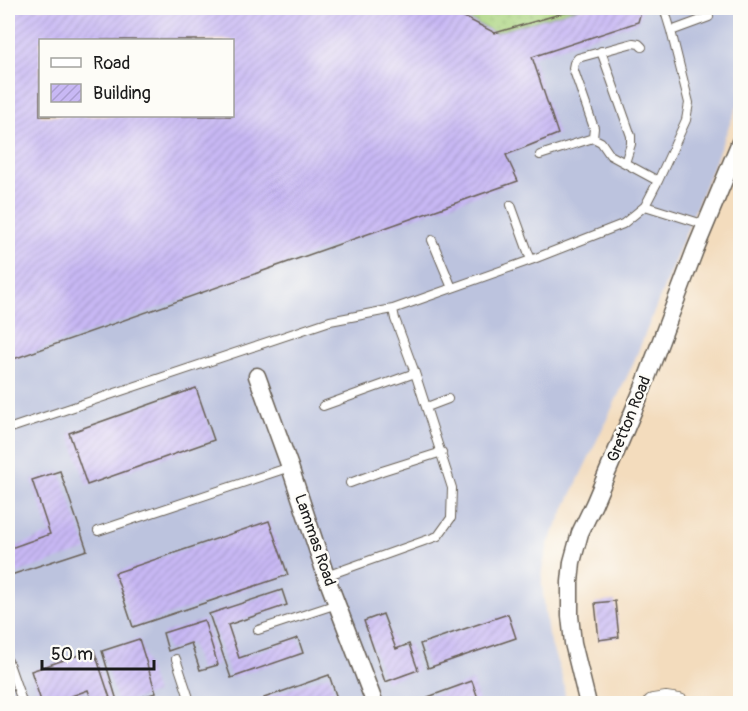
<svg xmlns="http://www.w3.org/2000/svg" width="748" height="711" font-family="Pangolin,sans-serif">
	<defs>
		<pattern id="garden-dots" width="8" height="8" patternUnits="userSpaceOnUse" patternTransform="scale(1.5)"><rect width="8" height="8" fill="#aad480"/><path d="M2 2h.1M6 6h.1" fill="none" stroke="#92b56e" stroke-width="1.8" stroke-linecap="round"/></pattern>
		<pattern id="building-hatch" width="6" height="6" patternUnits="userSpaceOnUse" patternTransform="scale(1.5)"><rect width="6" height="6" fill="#c8b8f4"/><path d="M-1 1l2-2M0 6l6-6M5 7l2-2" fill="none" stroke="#ab9ed1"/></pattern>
	</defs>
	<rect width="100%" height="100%" fill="#fdfcf7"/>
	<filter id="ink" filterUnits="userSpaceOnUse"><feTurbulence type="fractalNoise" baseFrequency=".0167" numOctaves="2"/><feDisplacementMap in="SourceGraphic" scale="12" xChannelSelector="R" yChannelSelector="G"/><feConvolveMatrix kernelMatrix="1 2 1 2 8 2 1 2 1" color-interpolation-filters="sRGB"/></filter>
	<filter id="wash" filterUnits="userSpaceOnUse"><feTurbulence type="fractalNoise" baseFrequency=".008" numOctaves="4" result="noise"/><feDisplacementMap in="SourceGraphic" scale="24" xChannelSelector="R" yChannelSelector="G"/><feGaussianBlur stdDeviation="1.35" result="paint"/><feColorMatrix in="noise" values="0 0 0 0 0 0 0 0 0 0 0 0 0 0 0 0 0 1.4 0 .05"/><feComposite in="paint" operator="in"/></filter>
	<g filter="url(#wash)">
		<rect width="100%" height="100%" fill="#f3dcbd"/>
		<path fill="#bcc3de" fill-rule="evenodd" d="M8,8H740V99L633,364L548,544L542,570V586L548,635L563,680L566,703H8ZM40,40H232V116H40Z"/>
		<path fill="url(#garden-dots)" stroke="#63784e" stroke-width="1.5" d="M458,8H580L495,33L462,16Z"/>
		<g id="blocks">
			<path fill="url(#building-hatch)" fill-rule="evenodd" d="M19,8H458L462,16L495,33L580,8H642L638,22L532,57L558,134L506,155L518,181L8,361V12ZM40,40H232V116H40Z
				M196,388L214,440L87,485L69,433Z
				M60,471L87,550L8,576V549L50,534L32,480Z
				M269,521L288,575L133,627L115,573Z
				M282,590L287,605L228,625L239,658L298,638L303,653L231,678L209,614Z
				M615,601L619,637L599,640L595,603Z
				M383,614L396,649L409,644L418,670L385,682L364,621Z
				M508,614L516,638L428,668L420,644Z
				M204,620L218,665L200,670L191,643L168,651L163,633Z
				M139,639L156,693L118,704L102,651Z
				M94,650L112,704H93L88,690L50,704H42L31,671Z
				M329,675L339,704H266L264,698Z
				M472,681L480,704H431L428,697Z"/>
		</g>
	</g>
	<g filter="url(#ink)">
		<use href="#blocks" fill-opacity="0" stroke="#675f54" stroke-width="1.5"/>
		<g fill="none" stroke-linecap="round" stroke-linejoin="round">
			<g stroke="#675f54" stroke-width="10">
				<path id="service" d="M671,31L709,17L705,8
					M601,51L631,136V144L625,163
					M593,138L594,128L573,68L574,63L578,58L633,43L639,44L642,47
					M540,155L593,138L601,142L610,155L658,181
					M511,205L531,260
					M645,206L706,225
					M432,240L452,288
					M323,406L415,373
					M427,407L448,399
					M8,429L330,321L393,309
					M350,483L382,471L442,452
					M98,531L290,467
					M326,576L438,536L451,518L452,488L415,373L395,319L393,309L531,260L623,224L645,206L658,181L686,120L689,103L671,31L664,8
					M258,630L337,604
					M176,659L191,704
					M8,661L23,704"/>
			</g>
			<g stroke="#675f54" stroke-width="19">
				<path id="minor" d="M257,376L290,467L326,576L375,704
					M588,704L573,643L570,616V582L572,562L580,533L594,504L643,388L695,250L740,142"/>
			</g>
			<g stroke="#675f54" stroke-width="22">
				<path id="tertiary" d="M653,704L666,702L679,704"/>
			</g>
			<use href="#service" stroke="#fff" stroke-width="8"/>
			<use href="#minor" stroke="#fff" stroke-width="16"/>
			<use href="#tertiary" stroke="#fff" stroke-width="20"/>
		</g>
	</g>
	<g text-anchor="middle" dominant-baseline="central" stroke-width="5" stroke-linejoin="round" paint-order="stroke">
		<g font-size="16" fill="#1c1c1c" stroke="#fdfcf7">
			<text transform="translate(629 419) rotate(-68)">Gretton Road</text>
			<text transform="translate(315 540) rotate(71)">Lammas Road</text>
		</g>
	</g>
	<rect width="748" height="711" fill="none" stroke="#fdfcf7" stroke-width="30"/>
	<rect x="39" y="39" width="195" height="78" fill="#fdfcf7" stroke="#a3a29f" stroke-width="1.5"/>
	<rect x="51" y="58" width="30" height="9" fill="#ffffff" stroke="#a3a29f" stroke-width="1.5"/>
	<text x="93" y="69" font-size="18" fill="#1c1c1c">Road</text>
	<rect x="51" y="84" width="30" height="18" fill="url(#building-hatch)" stroke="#a3a29f" stroke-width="1.5"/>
	<text x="93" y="99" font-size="18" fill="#1c1c1c">Building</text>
	<path d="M42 660v9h112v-9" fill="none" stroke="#1c1c1c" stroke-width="3"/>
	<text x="51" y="660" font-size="18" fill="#1c1c1c" stroke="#fdfcf7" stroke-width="4.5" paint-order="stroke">50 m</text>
</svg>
